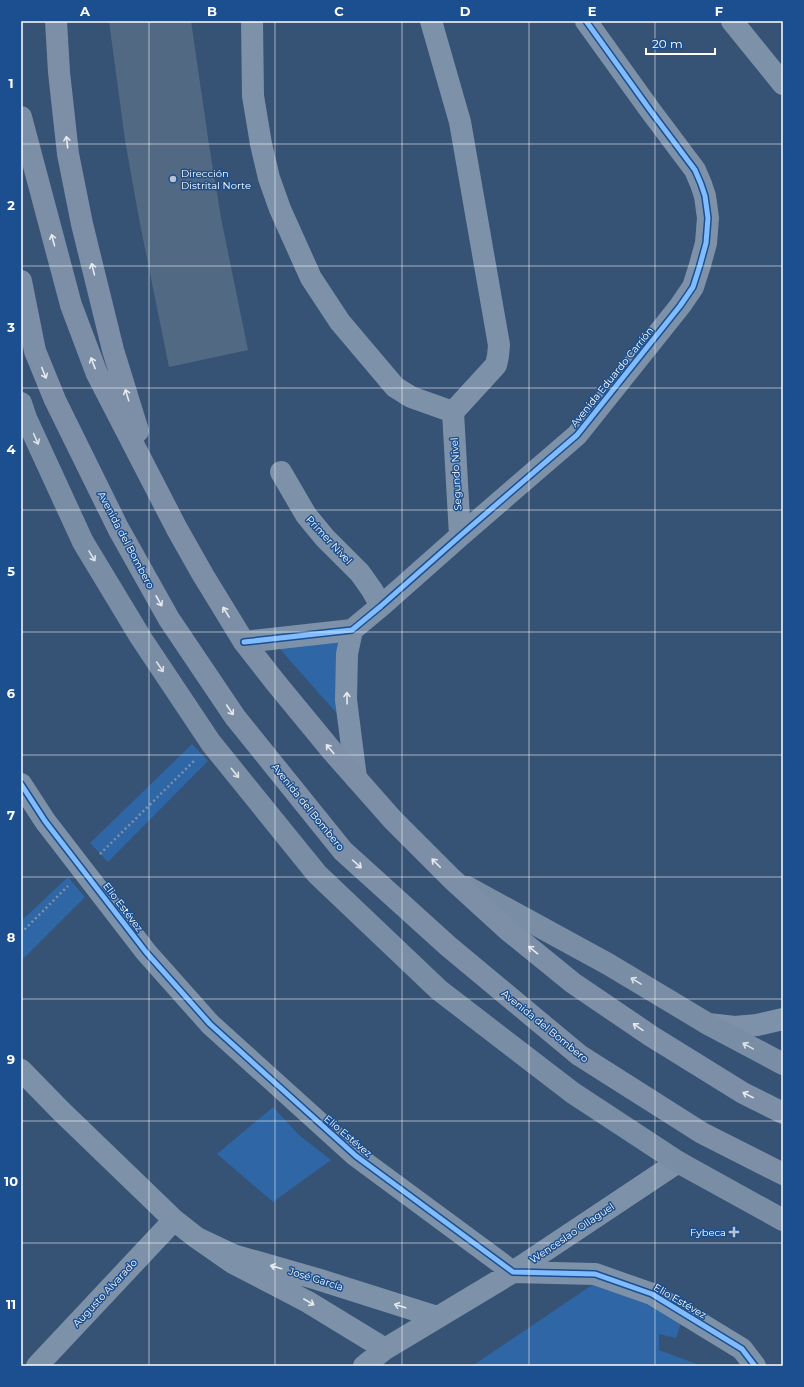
<svg xmlns="http://www.w3.org/2000/svg" width="804" height="1387" font-family="Montserrat,sans-serif">
	<rect width="100%" height="100%" fill="#365274"/>
	<path fill="#2f66a5" d="M264,631L358,634L354,733Z
		M192,744L208,761L108,862L90,843Z
		M68,877L85,897L21,961V921Z
		M273,1107L299,1135L331,1160L273,1202L217,1154Z
		M595,1283L651,1303L681,1323L676,1338L659,1334V1350L702,1366H472Z"/>
	<path fill="#526984" d="M109,21H191L208,138L221,218L248,350L169,367L140,224L125,140Z"/>
	<g fill="none" stroke-linecap="round" stroke-linejoin="round">
		<path stroke="#7d92a8" stroke-width="2.5" stroke-dasharray="2 3" stroke-linecap="butt" d="M100,854L196,759
			M21,933L68,886"/>
		<path stroke="#7d92a8" stroke-width="22" d="M252,21L253,96L261,144L269,178L280,209L311,278L340,322L395,387L411,397L453,412
			M431,21L460,122L499,345L498,356L496,365L453,412
			M732,21L783,84
			M453,412L460,536
			M281,472L306,515L325,538L360,573L372,590L381,606
			M352,630L347,654L346,700L356,778
			M244,642L352,630L381,606L460,536L577,435L680,306L693,287L700,265L706,243L708,218L705,196L701,184L695,170L650,110L586,21
			M21,784L45,821L146,952L210,1024L356,1156L513,1272L595,1274L652,1294L742,1349L755,1366
			M708,1024L735,1027L757,1025L783,1019
			M21,1070L61,1111L174,1220L197,1238
			M385,1349L308,1302L233,1263L197,1238L233,1255L317,1279L437,1317
			M37,1366L174,1220
			M364,1366L385,1349L513,1272L678,1162"/>
		<path stroke="#798da4" stroke-width="22" d="M21,403L26,418L83,542L141,638L211,743L317,874L439,990L573,1093L678,1162L783,1220
			M467,887L608,964L708,1024L783,1064"/>
		<path stroke="#7d8ea7" stroke-width="22" d="M56,21L59,72L68,154L82,224L113,350L138,431
			M21,117L71,305L97,374L177,529L203,575L244,642L276,683L332,751L393,820L452,879L509,931L573,983L651,1036L743,1093L783,1113
			M21,281L35,351L55,400L118,528L169,619L235,717L343,851L448,946L579,1055L702,1133L783,1174"/>
		<g stroke="#1b4f8f" stroke-width="8">
			<path id="cycleway" d="M244,642L352,630L381,606L460,536L577,435L680,306L693,287L700,265L706,243L708,218L705,196L701,184L695,170L650,110L586,21
				M21,784L45,821L146,952L210,1024L356,1156L513,1272L595,1274L652,1294L742,1349L755,1366"/>
		</g>
		<use href="#cycleway" stroke="#80bcff" stroke-width="5"/>
	</g>
	<defs><path id="oneway-shaft" d="M-6 0H5M1.5-3L5.5 0L1.5 3" fill="none" stroke-width="1.6" stroke-linecap="round" stroke-linejoin="round"/></defs>
	<g stroke="#e5e8ed">
		<use href="#oneway-shaft" transform="translate(67 142) rotate(-97)"/>
		<use href="#oneway-shaft" transform="translate(53 240) rotate(-105)"/>
		<use href="#oneway-shaft" transform="translate(93 269) rotate(-104)"/>
		<use href="#oneway-shaft" transform="translate(93 363) rotate(-111)"/>
		<use href="#oneway-shaft" transform="translate(44 373) rotate(68)"/>
		<use href="#oneway-shaft" transform="translate(127 395) rotate(-107)"/>
		<use href="#oneway-shaft" transform="translate(159 601) rotate(61)"/>
		<use href="#oneway-shaft" transform="translate(226 612) rotate(-122)"/>
		<use href="#oneway-shaft" transform="translate(230 710) rotate(56)"/>
		<use href="#oneway-shaft" transform="translate(330 749) rotate(-130)"/>
		<use href="#oneway-shaft" transform="translate(436 863) rotate(-135)"/>
		<use href="#oneway-shaft" transform="translate(357 864) rotate(42)"/>
		<use href="#oneway-shaft" transform="translate(533 950) rotate(-141)"/>
		<use href="#oneway-shaft" transform="translate(638 1027) rotate(-145)"/>
		<use href="#oneway-shaft" transform="translate(748 1095) rotate(-153)"/>
	</g>
	<g stroke="#dee2e8">
		<use href="#oneway-shaft" transform="translate(36 439) rotate(66)"/>
		<use href="#oneway-shaft" transform="translate(92 556) rotate(59)"/>
		<use href="#oneway-shaft" transform="translate(160 667) rotate(56)"/>
		<use href="#oneway-shaft" transform="translate(235 773) rotate(51)"/>
		<use href="#oneway-shaft" transform="translate(636 981) rotate(-149)"/>
		<use href="#oneway-shaft" transform="translate(748 1046) rotate(-151)"/>
	</g>
	<g stroke="#e5e9ee">
		<use href="#oneway-shaft" transform="translate(347 698) rotate(-91)"/>
		<use href="#oneway-shaft" transform="translate(276 1267) rotate(-164)"/>
		<use href="#oneway-shaft" transform="translate(309 1302) rotate(30)"/>
		<use href="#oneway-shaft" transform="translate(400 1306) rotate(-162)"/>
	</g>
	<path fill="none" stroke="#fff" stroke-width="1" stroke-opacity="0.55" d="M149,21V1366M275,21V1366M402,21V1366M529,21V1366M655,21V1366M21,144H783M21,266H783M21,388H783M21,510H783M21,632H783M21,755H783M21,877H783M21,999H783M21,1121H783M21,1243H783"/>
	<g fill="#b9c2ce" stroke="#1b4f8f" stroke-width="1.5">
		<circle cx="173" cy="179" r="4"/>
		<path d="M732 1226h4v4h4v4h-4v4h-4v-4h-4v-4h4z"/>
	</g>
	<g text-anchor="middle" dominant-baseline="central" stroke-width="3" stroke-linejoin="round" paint-order="stroke">
		<g font-size="10" fill="#fff" stroke="#1b4f8f" text-anchor="start">
			<text x="181" y="173">Dirección<tspan x="181" dy="12">Distrital Norte</tspan></text>
			<text x="726" y="1232" text-anchor="end">Fybeca</text>
		</g>
		<g font-size="10" fill="#fff" stroke="#1b4f8f">
			<text transform="translate(612 377) rotate(-51)">Avenida Eduardo Carrión</text>
			<text transform="translate(456 474) rotate(-93)">Segundo Nivel</text>
			<text transform="translate(126 540) rotate(62)">Avenida del Bombero</text>
			<text transform="translate(329 540) rotate(47)">Primer Nivel</text>
			<text transform="translate(308 807) rotate(51)">Avenida del Bombero</text>
			<text transform="translate(123 907) rotate(53)">Elio Estévez</text>
			<text transform="translate(545 1026) rotate(39)">Avenida del Bombero</text>
			<text transform="translate(348 1136) rotate(40)">Elio Estévez</text>
			<text transform="translate(572 1233) rotate(-34)">Wenceslao Ollaguel</text>
			<text transform="translate(316 1279) rotate(17)">José García</text>
			<text transform="translate(105 1293) rotate(-47)">Augusto Alvarado</text>
			<text transform="translate(680 1301) rotate(30)">Elio Estévez</text>
		</g>
	</g>
	<rect width="804" height="1387" fill="none" stroke="#1b4f8f" stroke-width="44"/>
	<path d="M646 48v6h69v-6" fill="none" stroke="#ffffff" stroke-width="2"/>
	<text x="652" y="48" font-size="12" fill="#ffffff" stroke="#1b4f8f" stroke-width="3" paint-order="stroke">20 m</text>
	<rect x="22" y="22" width="760" height="1343" fill="none" stroke="#fff" stroke-width="1.5"/>
	<g font-size="13" text-anchor="middle" font-weight="bold" fill="#fff">
		<text x="85" y="16">A</text>
		<text x="212" y="16">B</text>
		<text x="339" y="16">C</text>
		<text x="465" y="16">D</text>
		<text x="592" y="16">E</text>
		<text x="719" y="16">F</text>
		<text x="11" y="88">1</text>
		<text x="11" y="210">2</text>
		<text x="11" y="332">3</text>
		<text x="11" y="454">4</text>
		<text x="11" y="576">5</text>
		<text x="11" y="698">6</text>
		<text x="11" y="820">7</text>
		<text x="11" y="942">8</text>
		<text x="11" y="1064">9</text>
		<text x="11" y="1186">10</text>
		<text x="11" y="1309">11</text>
	</g>
</svg>
